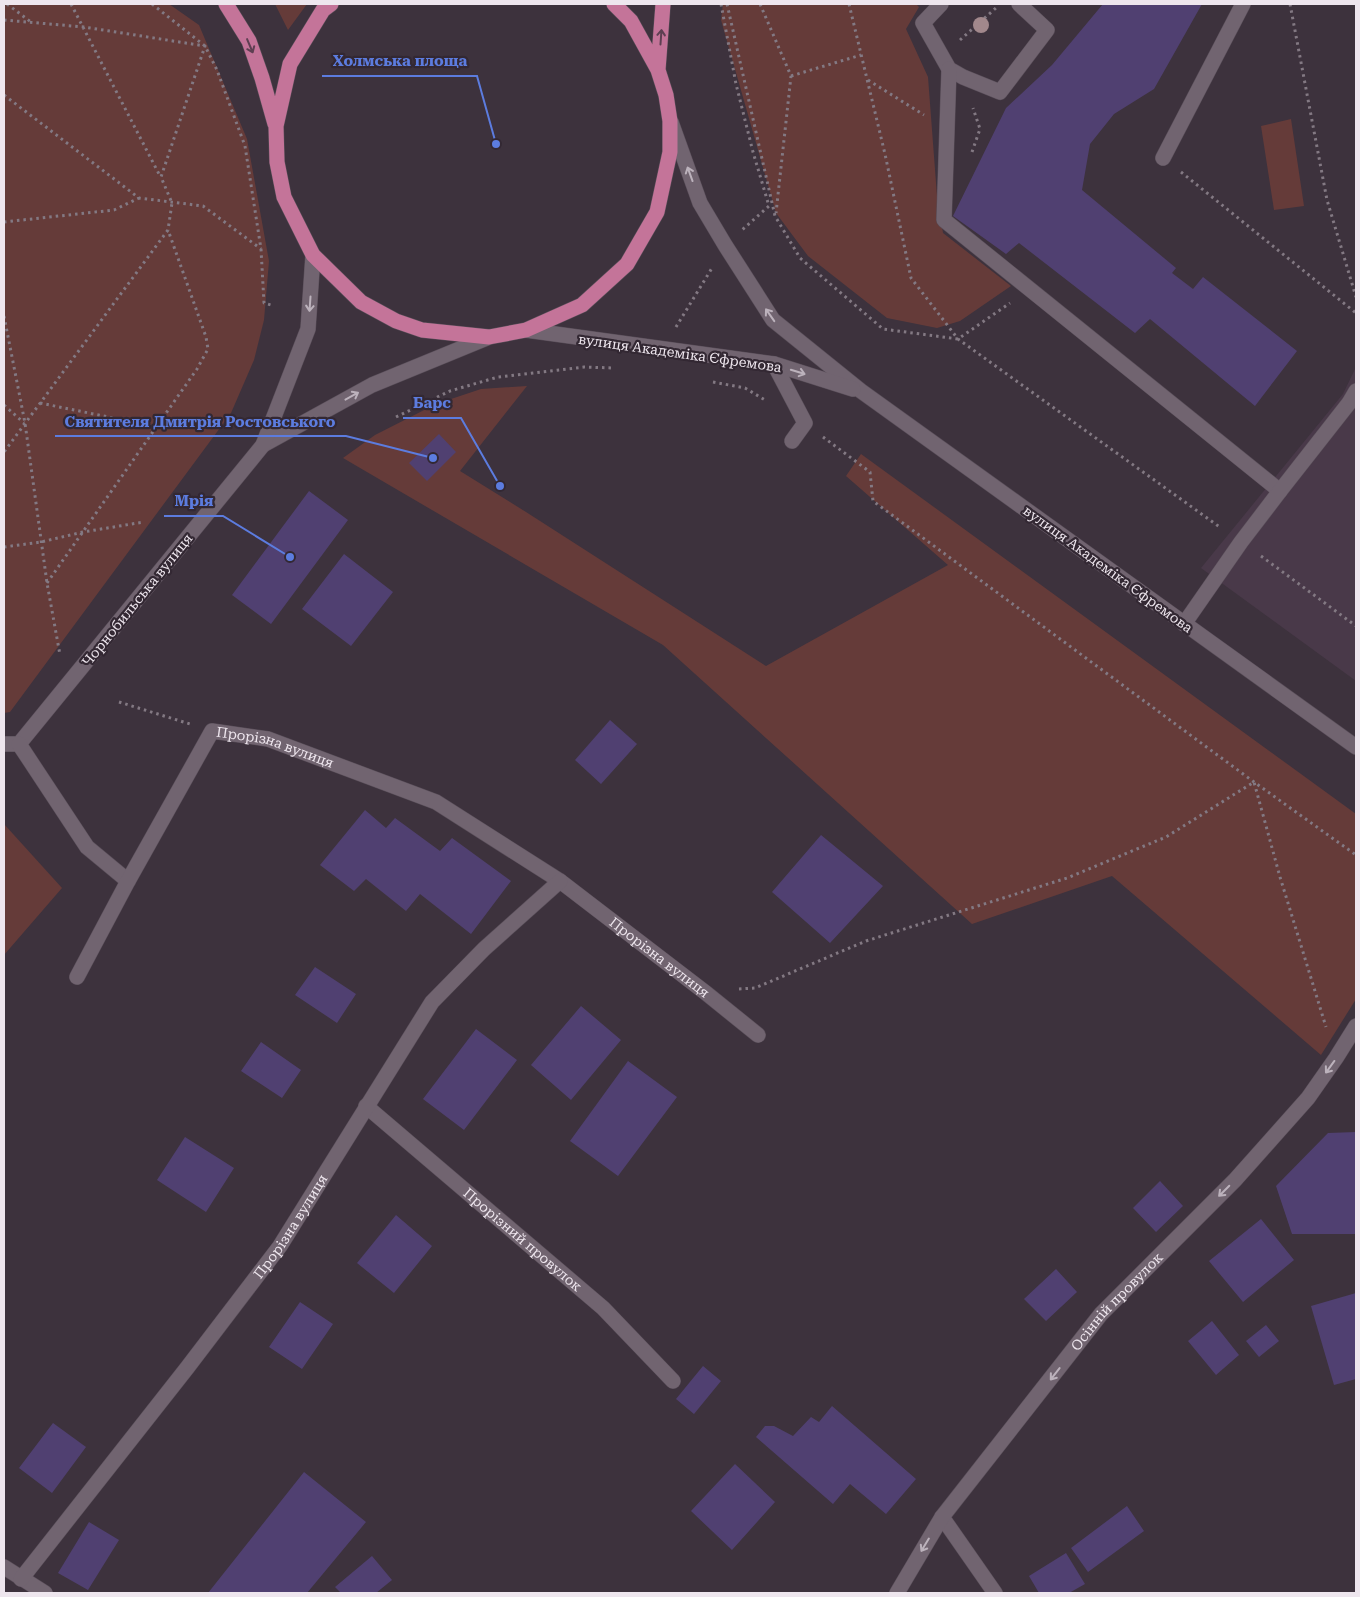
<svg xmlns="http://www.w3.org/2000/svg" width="1360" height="1597" font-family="'Roboto Serif',serif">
	<rect width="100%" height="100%" fill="#3d323d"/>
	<path fill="#493949" d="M1356,367V681L1201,568L1343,394Z"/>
	<path fill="#653b39" d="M4,4H169L199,25L247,139L269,261L264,320L254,360L231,413L10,712L4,713Z
		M275,4H307L288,30Z
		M723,4H916L919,7L906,29L928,77L937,196L943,233L1011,286L960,321L937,328L887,318L808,256L776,213L721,20Z
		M1291,119L1304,206L1274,210L1261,126Z
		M527,386L460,471L526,512L766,666L948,565L846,476L861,454L1356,814V999L1321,1055L1112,876L972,924L663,645L343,458L375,435L436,404L481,389Z
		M4,824L62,888L4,955Z"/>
	<path fill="#504071" d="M1103,4H1202L1154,89L1114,114L1090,144L1082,190L1176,268L1172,273L1193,289L1203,277L1297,351L1255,406L1150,319L1135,333L1019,243L1006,254L953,216L1006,108L1052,65Z
		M439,434L456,452L427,481L409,463Z
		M309,491L348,520L271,624L232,595Z
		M344,554L393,592L351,646L302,609Z
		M610,720L637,744L601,784L575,760Z
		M365,810L386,828L395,818L440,851L452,838L511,881L471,934L420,894L406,911L366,879L354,891L320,865Z
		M821,835L883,886L830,943L772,892Z
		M315,967L356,994L337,1023L295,995Z
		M581,1006L621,1040L571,1100L531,1065Z
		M476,1029L517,1060L464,1130L423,1099Z
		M261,1042L301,1070L282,1098L241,1071Z
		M628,1061L677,1097L618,1176L570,1141Z
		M1356,1132V1234H1292L1276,1186L1328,1133Z
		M185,1137L234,1168L206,1212L157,1180Z
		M1160,1181L1183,1206L1156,1232L1133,1208Z
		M396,1215L432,1246L394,1293L357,1263Z
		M1261,1219L1294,1260L1243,1302L1209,1261Z
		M1056,1269L1077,1292L1046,1321L1024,1299Z
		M1356,1293V1379L1334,1385L1311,1306Z
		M300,1302L333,1324L302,1369L269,1347Z
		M1212,1321L1239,1355L1216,1375L1188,1341Z
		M1266,1325L1279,1341L1259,1357L1246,1341Z
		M703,1366L721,1381L694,1414L676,1399Z
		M832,1406L916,1479L886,1514L850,1484L833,1504L756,1437L765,1426H774L793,1436L811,1417L819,1422Z
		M53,1423L86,1447L52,1493L19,1468Z
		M735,1464L775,1502L732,1550L691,1511Z
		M304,1472L366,1522L307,1593H208Z
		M1127,1506L1144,1531L1088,1572L1071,1548Z
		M89,1522L119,1540L88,1590L58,1573Z
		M1066,1553L1085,1584L1069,1593H1039L1029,1576Z
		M372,1556L392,1580L376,1593H341L335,1587Z"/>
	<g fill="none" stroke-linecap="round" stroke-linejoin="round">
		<g stroke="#594e59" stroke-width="16">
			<g id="minor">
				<path d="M941,4L923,23L949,69L963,77L1000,92L1047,30L1019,4"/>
				<path d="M949,69L944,220L1280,491"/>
				<path d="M671,122L700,203L725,245L773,320L861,391L1356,747"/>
				<path d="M1163,158L1243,4"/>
				<path d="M526,330L774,364L853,389"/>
				<path d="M774,364L805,423L792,441"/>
				<path d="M263,445L372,385L489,337"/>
				<path d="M1184,624L1241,542L1280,491L1349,403L1356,391"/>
				<path d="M4,744H19L263,445L308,329L313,255"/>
				<path d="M19,744L87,847L128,881"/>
				<path id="s1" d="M77,977L128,881L212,731L268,739L436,802L560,881L706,993L758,1035"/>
				<path id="s2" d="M366,1106L603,1308L673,1381"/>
				<path d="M942,1517L995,1593"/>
				<path d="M4,1567L45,1593"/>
				<path id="s3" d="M21,1579L187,1368L280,1246L432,1002L484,949L560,881"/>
				<path id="s4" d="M897,1593L942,1517L1101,1314L1235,1180L1308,1098L1336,1058L1356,1026"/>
			</g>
		</g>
		<g stroke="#594e59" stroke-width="16">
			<path id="major" d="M226,4L249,41L262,78L275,124
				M331,4L323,10L290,64L276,126L277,162L284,197L313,255L361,302L396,321L422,330L489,337L526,330L582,305L627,264L657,212L670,152V121L666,95L658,70L631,21L614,4
				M658,70L663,4"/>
		</g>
		<path stroke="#837983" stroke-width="3" stroke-dasharray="2.5 4" stroke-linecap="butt" d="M7,4L31,22
			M71,4L160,176
			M152,4L205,46L217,70L245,146L261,249L264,303L271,305
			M721,4L736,84L753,152L769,206L742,230
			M727,4L775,216L800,258L883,329L958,339L1010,303
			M760,4L791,76L776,213
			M849,4L885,154L911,278L958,339L1221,528
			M1290,4L1327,200L1356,297
			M4,20L84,27L205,46L161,177L172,203L168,230L4,452
			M960,40L997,7
			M791,76L861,55
			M868,80L924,115
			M4,95L139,198L203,206L261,249
			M972,152L980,129L973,108
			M1181,172L1356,313
			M4,222L114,210L139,198
			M4,316L25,423L47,583L60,655
			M676,327L712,268
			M713,382L745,388L765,400
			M40,403L157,427
			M4,405L24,423
			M396,417L450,391L498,377L584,367L613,368
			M823,437L870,472L873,501L1254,782L1356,855
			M4,547L41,542L83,532L144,522
			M1261,556L1356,626
			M47,583L197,369L208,349L206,337L168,230
			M119,702L190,724
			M739,989L755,988L866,941L1067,878L1166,837L1254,782L1280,877L1326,1027"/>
		<use href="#minor" stroke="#716470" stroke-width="15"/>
		<use href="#major" stroke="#c47499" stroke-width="15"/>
	</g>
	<circle fill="#a2888c" cx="981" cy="25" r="8"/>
	<defs><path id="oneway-shaft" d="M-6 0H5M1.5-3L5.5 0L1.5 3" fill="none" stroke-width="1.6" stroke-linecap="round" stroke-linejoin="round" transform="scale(1.25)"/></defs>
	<g stroke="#5e3f52">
		<use href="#oneway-shaft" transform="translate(661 37) rotate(-86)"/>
		<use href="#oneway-shaft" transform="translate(250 46) rotate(67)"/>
	</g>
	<g stroke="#bcb2bc">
		<use href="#oneway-shaft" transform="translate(690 174) rotate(-110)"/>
		<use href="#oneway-shaft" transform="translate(310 304) rotate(94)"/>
		<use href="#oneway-shaft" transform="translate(770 315) rotate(-125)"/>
		<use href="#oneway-shaft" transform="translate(798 372) rotate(17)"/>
		<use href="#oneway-shaft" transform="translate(352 396) rotate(-29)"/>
		<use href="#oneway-shaft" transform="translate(1330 1067) rotate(126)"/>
		<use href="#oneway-shaft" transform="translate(1224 1191) rotate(135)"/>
		<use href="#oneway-shaft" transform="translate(1055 1374) rotate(128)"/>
		<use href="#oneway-shaft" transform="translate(925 1545) rotate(121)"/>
	</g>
	<g text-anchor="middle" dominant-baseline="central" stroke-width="4.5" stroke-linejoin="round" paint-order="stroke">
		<g font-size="14" fill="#eee6ee" stroke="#332833">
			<text transform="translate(680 353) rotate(8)">вулиця Академіка Єфремова</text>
			<text transform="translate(1108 569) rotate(36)">вулиця Академіка Єфремова</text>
			<text transform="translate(137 600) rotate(-51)">Чорнобильська вулиця</text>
			<text stroke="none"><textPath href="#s1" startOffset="346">Прорізна вулиця</textPath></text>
			<text stroke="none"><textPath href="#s1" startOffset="789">Прорізна вулиця</textPath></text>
			<text stroke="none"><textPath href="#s3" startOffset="444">Прорізна вулиця</textPath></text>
			<text stroke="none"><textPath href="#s2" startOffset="206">Прорізний провулок</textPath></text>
			<text stroke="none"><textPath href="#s4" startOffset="366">Осінній провулок</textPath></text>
		</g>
	</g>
	<path fill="none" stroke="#5c7cdf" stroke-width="2" d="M496 144L477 76H322M500 486L461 418H403M433 458L346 436H55M290 557L223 516H164"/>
	<g fill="#5c7cdf" stroke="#332833" stroke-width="2">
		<circle cx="496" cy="144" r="5"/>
		<circle cx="500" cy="486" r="5"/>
		<circle cx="433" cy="458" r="5"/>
		<circle cx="290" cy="557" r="5"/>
	</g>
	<g font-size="15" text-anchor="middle" font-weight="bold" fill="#5c7cdf" stroke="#332833" stroke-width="4.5" stroke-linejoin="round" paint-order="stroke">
		<text x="400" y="66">Холмська площа</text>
		<text x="432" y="408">Барс</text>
		<text x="200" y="427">Святителя Дмитрія Ростовського</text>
		<text x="194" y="506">Мрія</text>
	</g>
	<rect width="1360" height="1597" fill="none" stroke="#eee6ee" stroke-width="10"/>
</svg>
